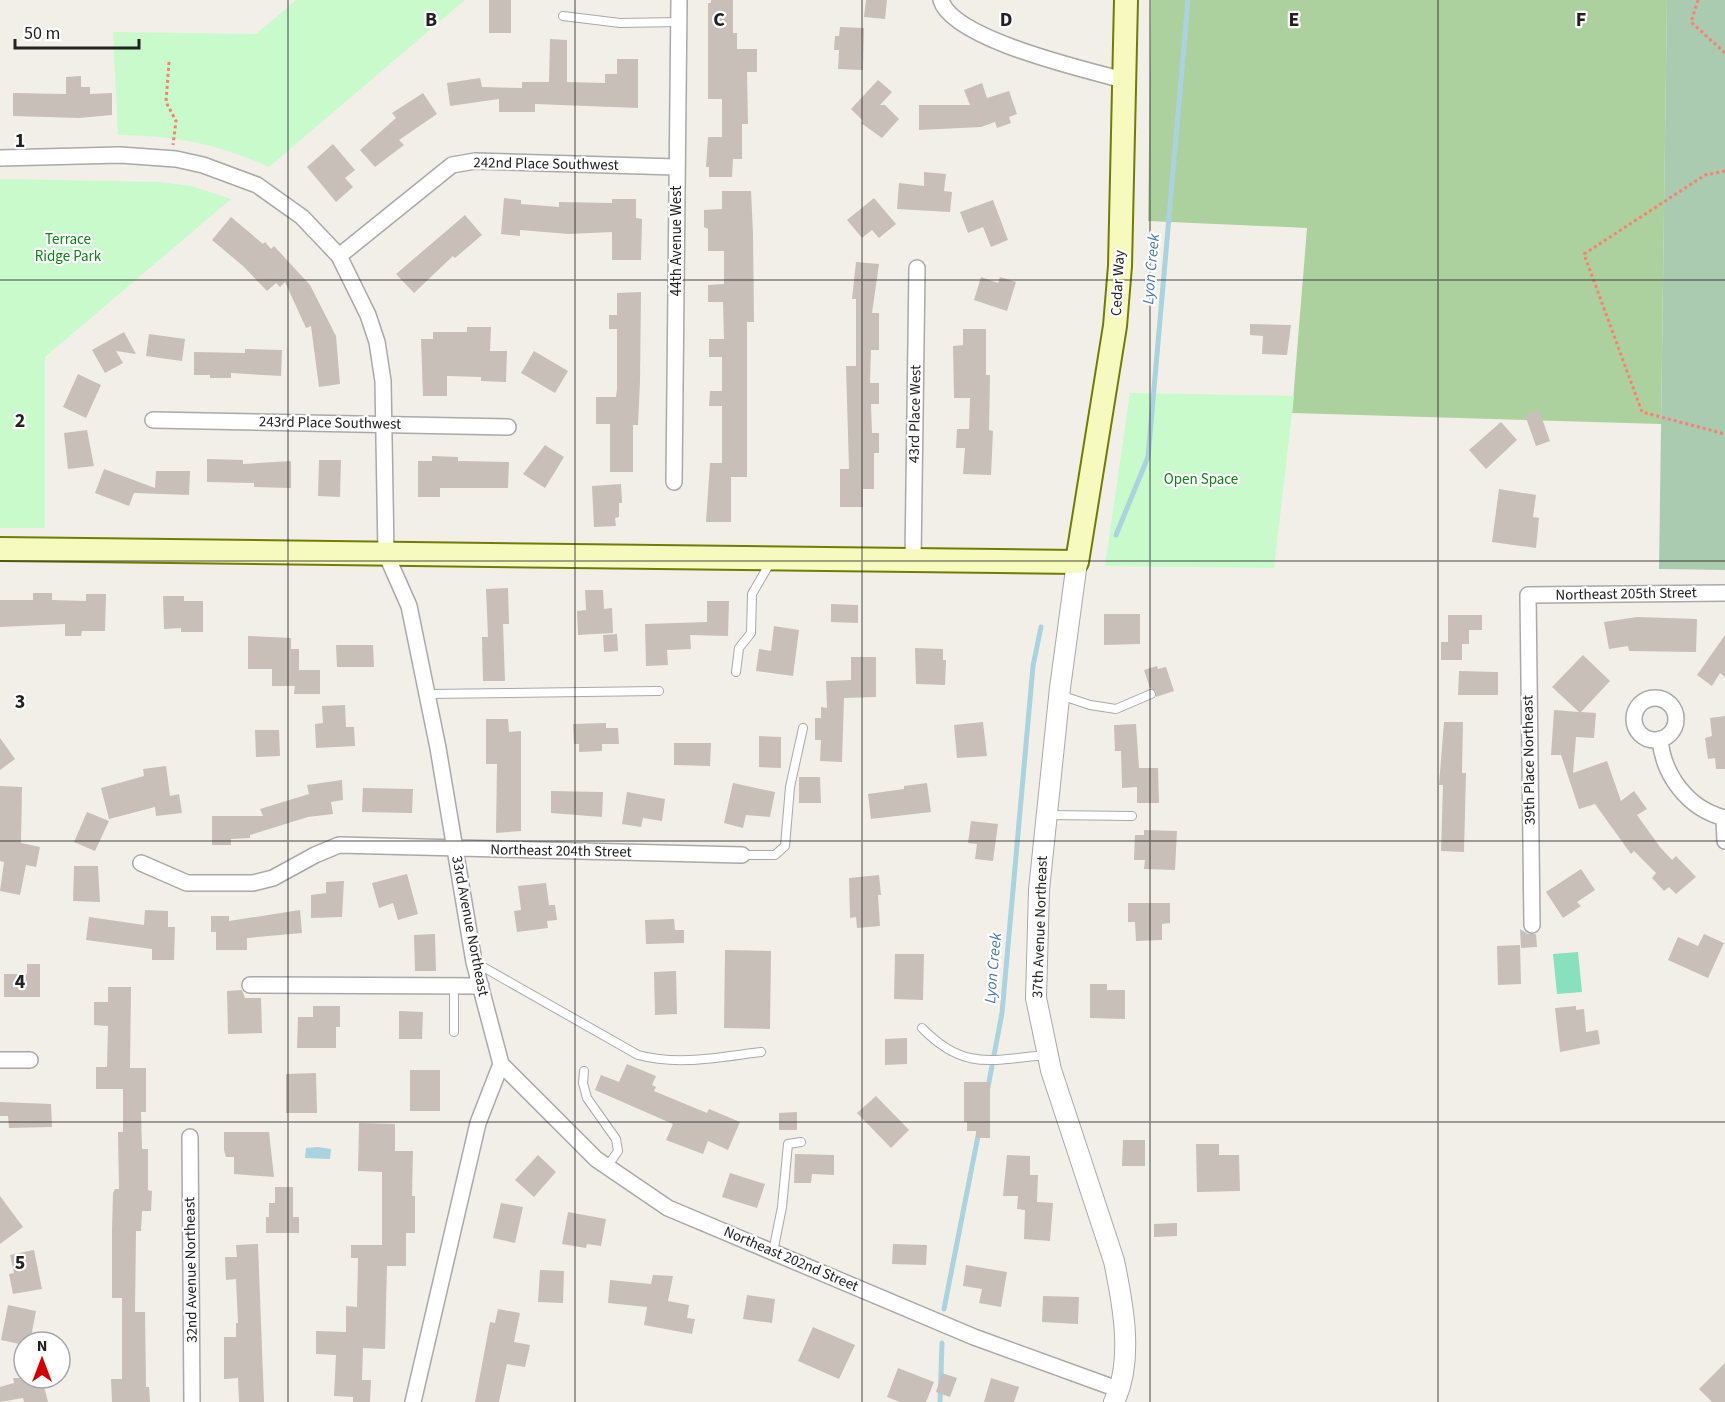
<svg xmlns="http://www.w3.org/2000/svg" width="1725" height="1402" font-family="'Source Sans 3',sans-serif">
	<rect width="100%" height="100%" fill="#f2efe9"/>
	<path fill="#add19e" d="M1151,0H1667L1661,424L1292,413L1307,228L1148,221Z"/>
	<path fill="#aacbaf" d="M1667,0H1725V570L1659,569Z"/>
	<path fill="#c8facc" d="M296,0H465L269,167C216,143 175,136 118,135L113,32L256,34Z
		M0,179L159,182L191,186L231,199L45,357V528H0Z
		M1130,393L1294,396L1274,568L1105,566Z"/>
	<path fill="#88e0be" d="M1578,952L1582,992L1557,994L1553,954Z"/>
	<path fill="#aad3df" d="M318,1147L331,1149L330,1159L305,1158L306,1148Z"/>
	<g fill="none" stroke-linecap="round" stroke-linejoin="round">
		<path stroke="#aad3df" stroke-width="5" d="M1116,535L1148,457L1188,0
			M988,1087L1002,1013L1033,666L1041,627
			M944,1309L979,1131
			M940,1402L942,1343"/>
	</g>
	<path fill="#c7bfb8" d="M489,0H511V33H489Z
		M711,0H733V33H737V49H757V72H747L748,124H742V159H733L732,177H709V167H706L708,137H722V99H708V3H711Z
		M866,0H887L885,19L864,17Z
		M840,27L864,28L863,70L838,69L839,50H834L835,36H839Z
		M550,39L567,40V82L605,83V74H617V59H638V108L535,104V112H499V99L450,106L447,83L480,78L482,87L522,88V82H549Z
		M81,76V87H90V94L112,93V115L79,118L13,116V93L66,94V77Z
		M878,80L892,92L880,105H885L899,119L882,138L861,123L863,121L851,109Z
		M982,83L987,98L1009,91L1017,114L1009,117L1011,123L997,128L995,122L981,127L919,130V105H970L964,90Z
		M423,93L437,114L399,140L404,145L375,167L360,150L396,118L392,113Z
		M333,144L355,170L345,178L353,187L336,202L307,167Z
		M924,172L946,174L944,191L952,192L950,212L897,209L899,183L924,186Z
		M722,191H751L753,233L754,322H747V477H731V522H706L710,463H722V406H709L710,391H722V357H709V339H724L723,302H708V285L724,284V251H708V229L704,227V210L722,209Z
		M504,198L521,200V204L559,207V202L612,203V199H636V218L642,219L641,260H612V232L569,234L520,230V236L501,234Z
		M874,198L896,224L879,238L872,230L862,238L847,220Z
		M993,200L1008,240L991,247L983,227L968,233L960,212Z
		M465,215L482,235L455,258L453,256L414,293L396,274Z
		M231,217L263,244L265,242L271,249L274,246L310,285L336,336L340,384L319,387L311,326L306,328L285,282L280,287L276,283L267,291L243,266L212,240Z
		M856,262L879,264L872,313H879V350H871L870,383H879V404H871L872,433H879V453H874V489H863V507H840V469H849L846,366H856V299H852Z
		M981,277L998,283L1000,277L1016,282L1007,311L974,300Z
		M641,292L640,381L638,425H633V472H610V424H596V397H616L617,389V329H609V315H617V293Z
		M1250,324L1291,325L1287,355L1262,354L1263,336L1250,335Z
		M467,327H491L490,351H507L506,382L481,381V377L447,376V396H423L421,339H433V332H467Z
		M963,329H986V375H990L989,430L993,431L991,475L963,474L965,448H956L957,429H969L970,398H954L953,346L963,345Z
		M124,332L136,354L116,351L123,363L105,373L92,350Z
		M149,334L185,339L182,361L146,356Z
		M245,349L282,350L281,376L231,373V378H210V375H194V352L245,353Z
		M534,351L568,371L555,393L521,373Z
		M78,374L101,385L86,418L63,407Z
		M1539,410L1550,441L1536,446L1525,415Z
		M1501,422L1517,440L1486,469L1469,450Z
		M87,430L94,466L68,469L64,433Z
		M545,445L564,457L545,488L523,474Z
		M432,456L458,457V461L509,462L508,488H440V497H418V461H432Z
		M207,459L243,460V464L291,461V488L254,487V483L207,482Z
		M319,460H341L340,497L318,496Z
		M104,469L155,488L156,471H190L189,495L134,493L129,506L95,493Z
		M621,484L622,503H619V517L615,518L616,526L594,527L592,486Z
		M1499,489L1536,495L1533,517L1539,518L1536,548L1492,542Z
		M508,588L509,624H503L505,681H483L482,637H488L486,589Z
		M585,590H603L604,609L612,608L613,633L578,635L577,611L586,610Z
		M33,593H52V600L86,601V594H106L105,631H82L81,636H65V624L0,627V600H33Z
		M163,596H184V601H203V632H181V628L164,629Z
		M707,601H729L728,636L690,635L691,649L667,650L668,665L646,666L645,624L707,622Z
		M831,604L858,605V623L831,622Z
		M1104,614H1140V644L1104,645Z
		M1448,615H1482V630H1469V644H1462V660H1441V642H1448Z
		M1637,617L1697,619L1696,652L1629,651L1628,646L1609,649L1604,622Z
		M774,626L799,630L793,676L756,671L759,649L771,651Z
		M617,634L618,651L604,652L603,635Z
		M1725,635V677L1720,673L1712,686L1697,675Z
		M248,636L291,638V649H299V670H320V694H294L295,686H272V669H248Z
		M336,645H373L374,667H337Z
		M915,648L943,649V660H946L945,685L916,684Z
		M1583,655L1610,681L1581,712L1596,713L1594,738L1576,737L1573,773L1607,761L1621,801L1634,791L1647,809L1637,815L1660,847L1672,860L1676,856L1696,877L1676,894L1669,887L1664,891L1652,878L1656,873L1634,851L1631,854L1595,804L1579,809L1561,755H1551L1554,710L1579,712L1552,687Z
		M851,657H876V697L844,698L842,762L820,761L821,740H815V718H821V707L827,708L826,681L851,680Z
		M1157,666L1158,669L1166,667L1174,691L1156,697V691L1150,688L1144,670Z
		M1459,671L1498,672V695H1458Z
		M345,705L346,727H354L355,746L316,748L315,724L323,723L322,706Z
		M1725,716V769H1716L1715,758L1708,759L1705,738L1712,736L1710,718Z
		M486,719H508L509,732L521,731V831L496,833L497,764H486Z
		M983,722L987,756L957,758L954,725Z
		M1444,722H1463L1462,773H1466L1464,852L1441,851L1443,785H1439Z
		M606,723V728H618L619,744H602V751L579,752V744H574L573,724Z
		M1136,724L1139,768H1158L1159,803H1137V787L1122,788L1121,751H1115L1114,725Z
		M255,730H279L280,756L256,757Z
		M759,736L781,737V768L759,767Z
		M0,738L15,759L0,770Z
		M674,743H711L710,766L674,765Z
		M166,766L170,796L179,794L182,813L156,816L155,807L109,819L101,788L144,776L143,769Z
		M799,777H820L821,803H799Z
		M342,780L343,800L331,802L333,814L308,817L250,835V838L231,839V845H212V816H263L260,809L309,794L307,785Z
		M733,783L775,792L770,817L746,815L743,828L724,823Z
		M927,783L931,812L871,819L868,794L904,789V786Z
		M0,786L22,787L21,843L40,847L36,867L26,865L20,895L0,891L4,862L0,861Z
		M363,788L413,789L412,813L362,812Z
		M551,791L603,792L602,817L551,813Z
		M627,792L665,799L662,821L643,818L641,827L622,824Z
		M87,812L109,821L95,851L74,842Z
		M971,821L998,824L993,861L975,859L977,844L968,843Z
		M1144,830L1177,831L1175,870L1144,869L1145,860H1134L1135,835H1144Z
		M74,866H98L100,902L73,901Z
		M1581,869L1595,890L1577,902L1581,906L1563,918L1546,892Z
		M407,874L418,914L398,920L393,903L379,908L372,883Z
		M879,875L881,895H878L880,926L857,928L856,917L850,918L849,878Z
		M344,881L342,917L311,918V895L326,893V882Z
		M546,883L549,905H555L557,920L547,921L548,928L517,932L514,911L521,910L518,886Z
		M1128,903H1170V923L1162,924V940L1136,941L1135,922H1128Z
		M145,910L168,911V927H175L174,960H152V949L86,940L89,917L144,925Z
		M300,910L302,933L247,938V950H216V932H211V916H229V921Z
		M674,919L675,930H684V943L646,944L645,920Z
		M1520,929L1528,934H1536L1537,947L1521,948Z
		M435,934L436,971H415L414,935Z
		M1704,934L1724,943L1708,978L1668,960L1678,937L1698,946Z
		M1520,945L1521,984L1498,985L1497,946Z
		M725,950L771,951L770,1029L724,1028Z
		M895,954H924L923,1000L894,999Z
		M27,964H40V997H4V974H27Z
		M676,971L677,1014L655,1015L654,972Z
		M1090,984H1107V990H1125V1019L1090,1018Z
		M108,987H131L130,1068H146V1112H141L142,1149H148V1190L152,1191L151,1211H142L141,1231H136L135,1312H145L146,1387H149L150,1402H112L111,1379H122V1298H112V1230L113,1193L115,1189H119L118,1132H123V1089H96V1067H107L108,1026L94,1025V1002H108Z
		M242,990L245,998H261L262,1033L228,1034L227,991Z
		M313,1006H340V1027H336V1048H297L298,1017H313Z
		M1576,1006V1010L1584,1009L1586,1032L1598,1030L1600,1044L1560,1052L1555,1008Z
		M399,1011L423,1012L422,1039H399Z
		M907,1038V1064L885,1065V1039Z
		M627,1064L656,1076L652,1085L656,1087L654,1091L707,1113L709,1109L740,1122L728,1150L708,1141L703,1154L666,1140L673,1124L595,1090L601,1075L619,1082Z
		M410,1070H440V1111H410Z
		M316,1073L317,1113H286V1074Z
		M964,1082H990V1138H976V1131H967V1122H964Z
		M876,1096L909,1130L891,1148L857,1113Z
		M0,1102L51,1104L52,1127L9,1128L8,1116H0Z
		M797,1112V1130H779V1113Z
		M359,1123L395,1124V1151H413L412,1196H415V1233H406V1266H387L385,1349L363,1348L362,1380H371L370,1402H353V1397L334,1396L336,1355L316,1354V1331L346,1332V1306L357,1307L358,1258H351V1245H382V1172L358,1171Z
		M224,1132H269L274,1177L234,1174V1157H226L224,1150Z
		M1123,1140H1145V1166H1122Z
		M1196,1144H1219V1155H1239L1240,1191L1197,1192Z
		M795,1154L834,1155V1175L812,1174L811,1183H794Z
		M538,1155L556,1172L534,1197L515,1180Z
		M1007,1155L1030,1156V1175H1038L1037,1202L1053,1203L1050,1241L1024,1239L1025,1210L1017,1209L1018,1196H1003Z
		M730,1173L765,1184L757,1208L722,1197Z
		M275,1187H293V1217H299V1233H266V1217H269V1203H275Z
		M0,1196L23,1227L0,1244Z
		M501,1203L523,1207L515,1243L493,1238Z
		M568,1212L606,1219L601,1246L587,1244L586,1248L562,1244Z
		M1177,1223V1236L1154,1237V1224Z
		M258,1244L264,1402H239L238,1378L224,1379V1337H236V1323H238L236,1279L226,1280L225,1257H237L236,1245Z
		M893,1244L927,1245L926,1265L892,1264Z
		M34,1250L42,1289L13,1294L9,1274L14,1273L10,1255Z
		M966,1265L1007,1272L1001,1307L979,1303L982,1289L963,1286Z
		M540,1270L564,1271L563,1303L538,1302Z
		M653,1275L673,1276L668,1301L689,1305L687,1318L695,1319L692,1334L644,1325L647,1307L608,1303L610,1280L651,1284Z
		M747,1295L775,1299L772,1323L743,1319Z
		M1043,1296L1079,1297L1078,1324L1042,1322Z
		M8,1305L36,1311L30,1342H24V1345L1,1340Z
		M498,1309L520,1313L514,1342L530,1345L525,1367L507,1364L499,1402H475L490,1322L495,1323Z
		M813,1327L855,1345L839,1379L798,1361Z
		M1725,1363V1402H1712L1699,1389Z
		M898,1368L934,1382L926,1402H900L887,1397Z
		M942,1373L957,1378L950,1397L936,1392Z
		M13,1378H42L48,1402H24L23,1398L0,1402V1387L14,1383Z
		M991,1378L1019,1387L1014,1402H984Z"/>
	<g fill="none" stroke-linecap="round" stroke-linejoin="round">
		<g stroke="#a9a9a9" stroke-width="10">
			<path id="service" d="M563,16L620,23L679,22
				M736,672L739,648L751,633L752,594L770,563
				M428,694L659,691
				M1060,695L1090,705L1116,709L1151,694
				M1048,815L1132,816
				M742,855H775L785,846L790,787L803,728
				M476,963L638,1055C679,1066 720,1057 761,1052
				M454,985V1032
				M922,1028C964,1071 991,1060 1046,1055
				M584,1071L583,1083L587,1098L616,1139L618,1151L607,1167
				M773,1252L782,1207L788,1144L801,1142"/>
		</g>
		<g stroke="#a9a9a9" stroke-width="18">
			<path id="minor" d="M941,0C952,39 1083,69 1123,80
				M0,158L120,155L176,159L203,165L257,185L302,217L339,256L368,315L377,342L383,381L386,554L409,606L438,748L474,962L501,1064L478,1123L413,1402
				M339,256L452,165L475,161L676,167
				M153,420L508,427
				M674,482L679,0
				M913,560L917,268
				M1634 719a21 21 0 1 1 42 0a21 21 0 1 1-42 0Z
				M1660,739C1663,775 1688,809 1725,818
				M1724,818L1725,841
				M141,863L187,883H253L273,878L315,855L339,845L742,855
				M1532,925L1528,595L1725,593
				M250,985L481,986
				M0,1060H30
				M501,1064L596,1159L668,1208L974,1337L1120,1390
				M190,1137L192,1402"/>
		</g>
		<g stroke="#a9a9a9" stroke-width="22">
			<path id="tertiary" d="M1077,562L1060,688L1039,890L1036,998L1051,1070L1114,1261C1123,1304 1134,1361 1114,1402"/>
		</g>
		<g stroke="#707d05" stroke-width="26">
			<path id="secondary" d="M0,549L1077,562L1115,326L1120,266L1126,0"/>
		</g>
		<path stroke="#fa8072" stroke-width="3" stroke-dasharray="3 3" stroke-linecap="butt" d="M1698,0L1691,22L1725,53
			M169,62L166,102L176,121L173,145
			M1725,171L1705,175L1584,254L1642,412L1725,434"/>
		<use href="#service" stroke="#fff" stroke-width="8"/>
		<use href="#minor" stroke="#fff" stroke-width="15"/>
		<use href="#tertiary" stroke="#fff" stroke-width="20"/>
		<use href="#secondary" stroke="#f7fabf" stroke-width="22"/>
	</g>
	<path fill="none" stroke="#222" stroke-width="1.5" stroke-opacity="0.55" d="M288,0V1402M575,0V1402M862,0V1402M1150,0V1402M1438,0V1402M0,280H1725M0,561H1725M0,841H1725M0,1122H1725"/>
	<g text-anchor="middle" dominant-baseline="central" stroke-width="4.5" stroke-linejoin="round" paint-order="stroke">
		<g font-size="15" fill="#222" stroke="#fff">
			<text transform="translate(546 164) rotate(1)">242nd Place Southwest</text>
			<text transform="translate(676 241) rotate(-90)">44th Avenue West</text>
			<text transform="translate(1118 283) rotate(-87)">Cedar Way</text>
			<text transform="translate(915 414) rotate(-89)">43rd Place West</text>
			<text transform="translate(330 423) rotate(1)">243rd Place Southwest</text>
			<text transform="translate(1626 594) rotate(-1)">Northeast 205th Street</text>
			<text transform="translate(1529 760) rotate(-91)">39th Place Northeast</text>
			<text transform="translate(561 851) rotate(1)">Northeast 204th Street</text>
			<text transform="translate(470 926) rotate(79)">33rd Avenue Northeast</text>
			<text transform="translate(1040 927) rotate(-88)">37th Avenue Northeast</text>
			<text transform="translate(791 1259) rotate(23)">Northeast 202nd Street</text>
			<text transform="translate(191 1270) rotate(-91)">32nd Avenue Northeast</text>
		</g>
		<g font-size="15" fill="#0c8416" stroke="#fff">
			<text x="68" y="239">Terrace<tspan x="68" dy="17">Ridge Park</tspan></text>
			<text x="1201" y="479">Open Space</text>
		</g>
		<g font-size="16" font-style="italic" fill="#4a7aab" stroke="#fff">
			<text transform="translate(1151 269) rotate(-85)">Lyon Creek</text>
			<text transform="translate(993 968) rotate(-85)">Lyon Creek</text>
		</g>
	</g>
	<g font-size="20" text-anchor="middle" font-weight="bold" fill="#222" stroke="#fff" stroke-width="4.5" stroke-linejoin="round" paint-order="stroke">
		<text x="431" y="26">B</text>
		<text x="719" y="26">C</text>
		<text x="1006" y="26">D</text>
		<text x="1294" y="26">E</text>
		<text x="1581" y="26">F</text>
		<text x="20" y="147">1</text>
		<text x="20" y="427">2</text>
		<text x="20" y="708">3</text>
		<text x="20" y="988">4</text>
		<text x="20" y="1269">5</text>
	</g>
	<g transform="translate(42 1360)"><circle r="28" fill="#ffffff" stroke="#a7a7a7" stroke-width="1.5"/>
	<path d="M0-4.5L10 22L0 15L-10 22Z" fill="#d40000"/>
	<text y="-9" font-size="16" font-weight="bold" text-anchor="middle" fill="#222222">N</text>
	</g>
	<path d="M15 39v9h124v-9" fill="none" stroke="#222222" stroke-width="3"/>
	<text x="24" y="39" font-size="18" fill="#222222" stroke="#ffffff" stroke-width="4.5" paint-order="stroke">50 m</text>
</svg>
